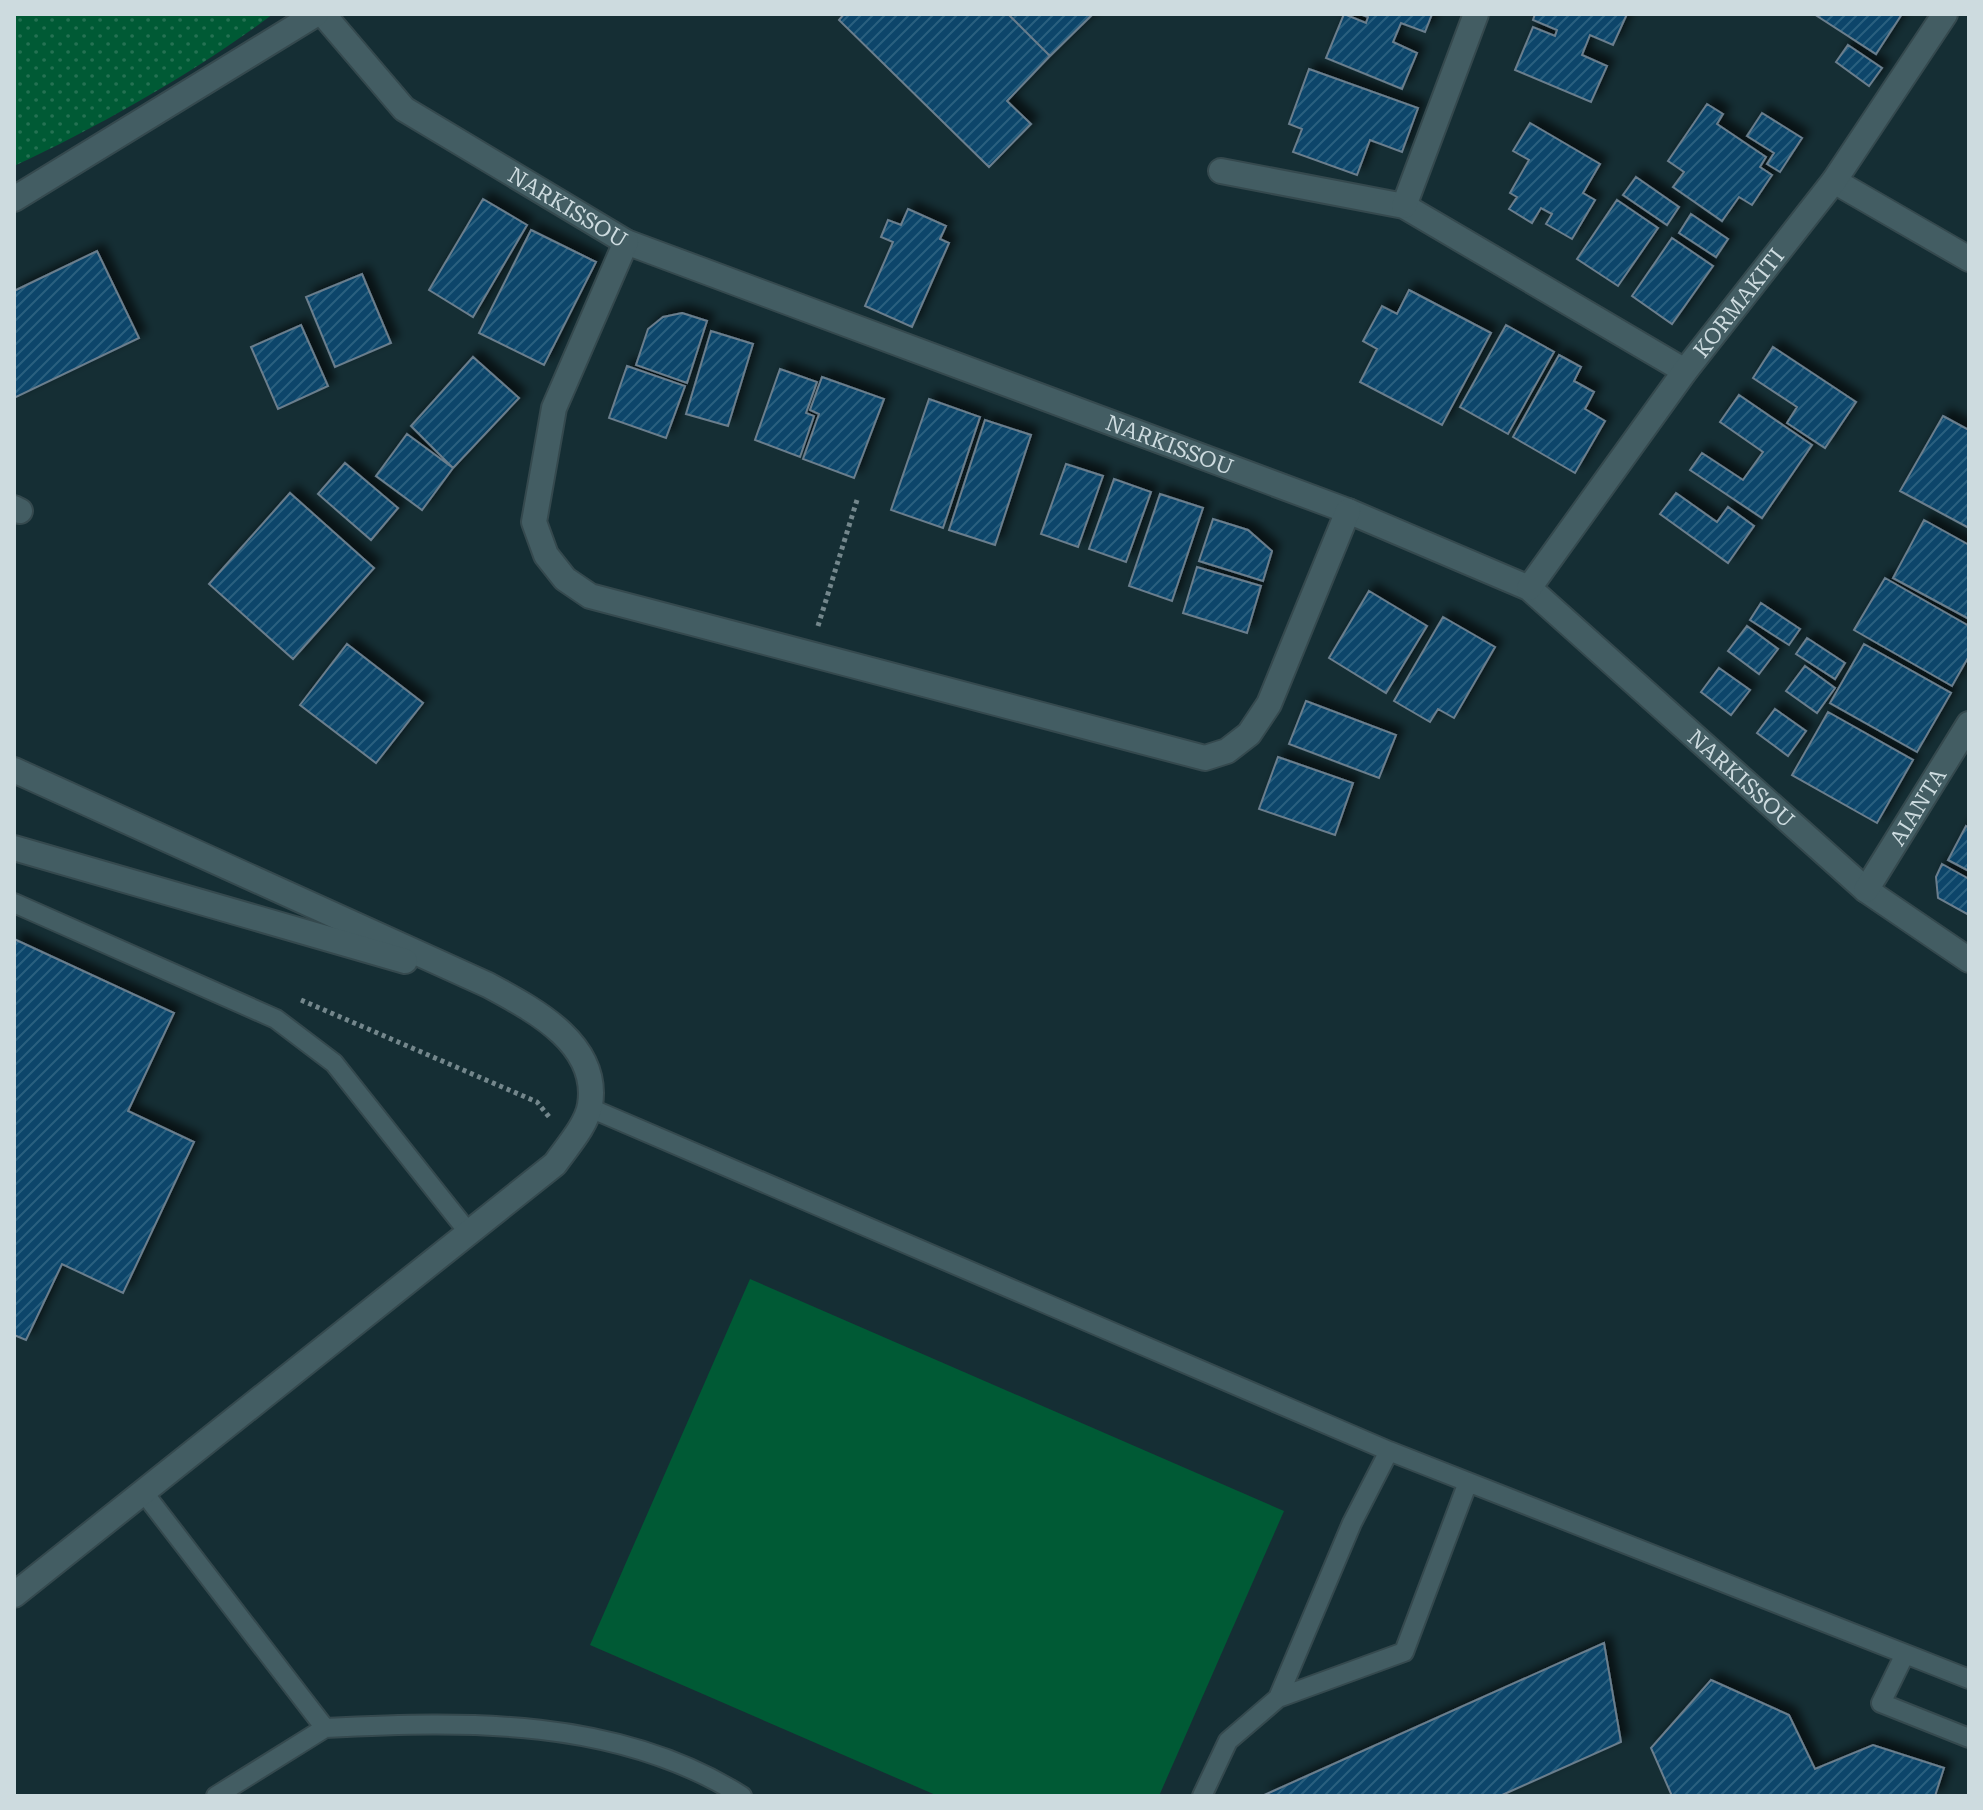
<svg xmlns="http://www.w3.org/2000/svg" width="1983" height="1810" font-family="'Roboto Serif',serif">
	<defs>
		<pattern id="grass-dots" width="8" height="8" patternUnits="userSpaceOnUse" patternTransform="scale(2)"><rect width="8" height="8" fill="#005a35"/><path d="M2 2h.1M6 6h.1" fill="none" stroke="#247152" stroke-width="1.8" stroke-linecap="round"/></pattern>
		<pattern id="building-hatch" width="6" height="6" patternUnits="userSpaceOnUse" patternTransform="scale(2)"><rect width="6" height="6" fill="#09456a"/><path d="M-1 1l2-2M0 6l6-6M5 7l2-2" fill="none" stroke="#2c5f7f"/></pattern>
		<filter id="shadow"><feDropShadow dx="7" dy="-7" stdDeviation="4" flood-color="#0009"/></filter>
	</defs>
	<rect width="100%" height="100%" fill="#152e34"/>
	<path fill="url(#grass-dots)" d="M14,14H273C197,71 100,126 14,166Z"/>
	<path fill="#005a35" d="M750,1279L1284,1511L1159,1796H938L590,1645Z"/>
	<path fill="url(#building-hatch)" stroke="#6b7e8d" stroke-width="2" filter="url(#shadow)" d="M844,14H1008L1050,56L1007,101L1031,124L989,167L839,20Z
		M1008,14H1093L1050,56Z
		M1344,14L1366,23L1368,17L1360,14H1432L1425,32L1401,23L1393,42L1417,53L1402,89L1326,58Z
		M1535,14H1627L1613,45L1590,35L1582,55L1607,66L1591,102L1515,70L1533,27L1555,36L1557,30L1533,20Z
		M1814,14H1902L1876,54Z
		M1848,45L1882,68L1869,86L1836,62Z
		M1309,69L1418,108L1402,152L1370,140L1357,175L1293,152L1302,129L1289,124Z
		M1707,104L1723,114L1717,124L1766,157L1760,167L1772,175L1752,205L1739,197L1722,221L1673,187L1684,172L1668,161Z
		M1762,113L1802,138L1780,172L1767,164L1774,153L1747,136Z
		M1530,123L1600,164L1583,193L1595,200L1572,239L1546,224L1552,214L1541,208L1532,223L1509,209L1517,197L1510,193L1529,160L1513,151Z
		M1636,177L1679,207L1667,225L1623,195Z
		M483,199L527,225L473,317L429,290Z
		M1617,200L1658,228L1618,286L1577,259Z
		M908,209L946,226L940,239L949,243L912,327L865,306L893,242L881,237L888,220L901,225Z
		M1691,214L1728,239L1716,257L1679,233Z
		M531,230L596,262L544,365L479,333Z
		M1672,238L1713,266L1672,324L1632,296Z
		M97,251L139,338L14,398V291Z
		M362,274L391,343L335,367L306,297Z
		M1409,290L1491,333L1442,425L1360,382L1377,349L1363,341L1382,306L1397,314Z
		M682,313L707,321L687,383L636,365L648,329L663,317Z
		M301,325L328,386L278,409L251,347Z
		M1506,325L1554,352L1508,434L1460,407Z
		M711,331L753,344L728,426L686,414Z
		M1773,347L1856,402L1825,448L1787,423L1797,407L1753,378Z
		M1559,355L1581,367L1574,381L1594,392L1585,409L1605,421L1575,473L1513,437Z
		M473,357L519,398L453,468L411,426Z
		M627,366L685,386L666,438L609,418Z
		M780,369L817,382L806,413L814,416L800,457L755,440Z
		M822,377L884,399L854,478L803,459L819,414L810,410Z
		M1739,395L1812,445L1762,518L1690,470L1702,453L1743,480L1763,452L1720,422Z
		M929,399L980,417L943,528L891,510Z
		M1943,416L1969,430V528L1900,491Z
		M985,420L1031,435L995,545L949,530Z
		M407,434L453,468L422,510L376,476Z
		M345,463L398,508L371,540L318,494Z
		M1066,464L1103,476L1078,547L1041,534Z
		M1114,479L1151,492L1126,562L1089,549Z
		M290,493L374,568L293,659L209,584Z
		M1676,493L1717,522L1728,507L1754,526L1728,563L1660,514Z
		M1160,494L1203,508L1172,601L1129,586Z
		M1213,519L1248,530L1272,551L1263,581L1199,561Z
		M1924,520L1969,545V619L1893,578Z
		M1197,567L1261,586L1247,633L1183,613Z
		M1885,578L1969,626V656L1952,686L1854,630Z
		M1369,591L1427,626L1386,693L1329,658Z
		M1761,603L1800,629L1789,645L1750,620Z
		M1443,617L1495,647L1454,718L1438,709L1430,722L1394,701Z
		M1747,626L1778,649L1759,674L1728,651Z
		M1807,638L1845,663L1835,679L1796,654Z
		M347,644L423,703L376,763L300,705Z
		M1864,644L1951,693L1917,752L1830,703Z
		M1805,666L1835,688L1817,713L1786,691Z
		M1719,668L1750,690L1731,715L1701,692Z
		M1306,701L1396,735L1379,778L1289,744Z
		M1775,709L1806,731L1788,756L1757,733Z
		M1828,712L1913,760L1877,823L1792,775Z
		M1278,757L1353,783L1335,835L1259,809Z
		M1966,826L1969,828V871L1948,860Z
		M1942,864L1969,879V915L1938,898L1936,877Z
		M14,939L174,1013L128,1111L194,1142L123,1293L62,1264L26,1340L14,1335Z
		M1604,1643L1621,1742L1500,1796H1262Z
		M1711,1680L1789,1715L1815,1769L1873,1745L1944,1768L1935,1796H1672L1651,1748Z"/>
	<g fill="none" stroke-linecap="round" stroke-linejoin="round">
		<g stroke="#35494e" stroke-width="22">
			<path id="lane" d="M14,903L276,1019L334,1063L469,1233
				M590,1108L1389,1451L1969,1679
				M144,1493L325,1728C467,1721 617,1717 742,1796
				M1905,1654L1881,1703L1969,1738
				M1278,1698L1404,1652L1468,1482
				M216,1796L325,1728
				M1202,1796L1228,1741L1278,1698L1352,1523L1389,1451"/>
		</g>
		<g stroke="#35494e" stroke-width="28">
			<g id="street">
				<path id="s1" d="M323,14L404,109L626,242L1348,511L1529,588L1866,890L1969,960"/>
				<path d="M1221,171L1404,206L1685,371"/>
				<path d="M1834,181L1969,259"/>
				<path d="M14,199L316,14"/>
				<path d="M1404,206L1476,14"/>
				<path d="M626,242L554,408L534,522L546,555L565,579L590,596L1205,758L1227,751L1249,734L1269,704L1348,511"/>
				<path d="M14,508L20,511"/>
				<path id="s2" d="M1529,588L1685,371L1834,181L1945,14"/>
				<path d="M14,770L488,985C532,1009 600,1043 590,1105C587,1125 566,1148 555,1164L14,1595"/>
				<path d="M14,848L405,961"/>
				<path id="s3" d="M1866,890L1969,724"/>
			</g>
		</g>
		<path stroke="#74878c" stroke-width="5" stroke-dasharray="4 4" stroke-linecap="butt" d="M818,626L857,500
			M301,1000L537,1102L550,1118"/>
		<use href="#lane" stroke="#435d63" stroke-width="18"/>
		<use href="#street" stroke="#435d63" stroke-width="24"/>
	</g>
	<g text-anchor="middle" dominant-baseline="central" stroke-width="6" stroke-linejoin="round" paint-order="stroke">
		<g font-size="22" fill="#cddbdf" stroke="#0a1417">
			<text stroke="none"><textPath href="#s1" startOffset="316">NARKISSOU</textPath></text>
			<text stroke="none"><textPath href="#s2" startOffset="354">KORMAKITI</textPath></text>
			<text stroke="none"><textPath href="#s1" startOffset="964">NARKISSOU</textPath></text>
			<text stroke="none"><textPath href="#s1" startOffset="1636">NARKISSOU</textPath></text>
			<text stroke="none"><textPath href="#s3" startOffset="98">AIANTA</textPath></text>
		</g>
	</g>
	<rect width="1983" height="1810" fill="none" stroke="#cddbdf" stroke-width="32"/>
</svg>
